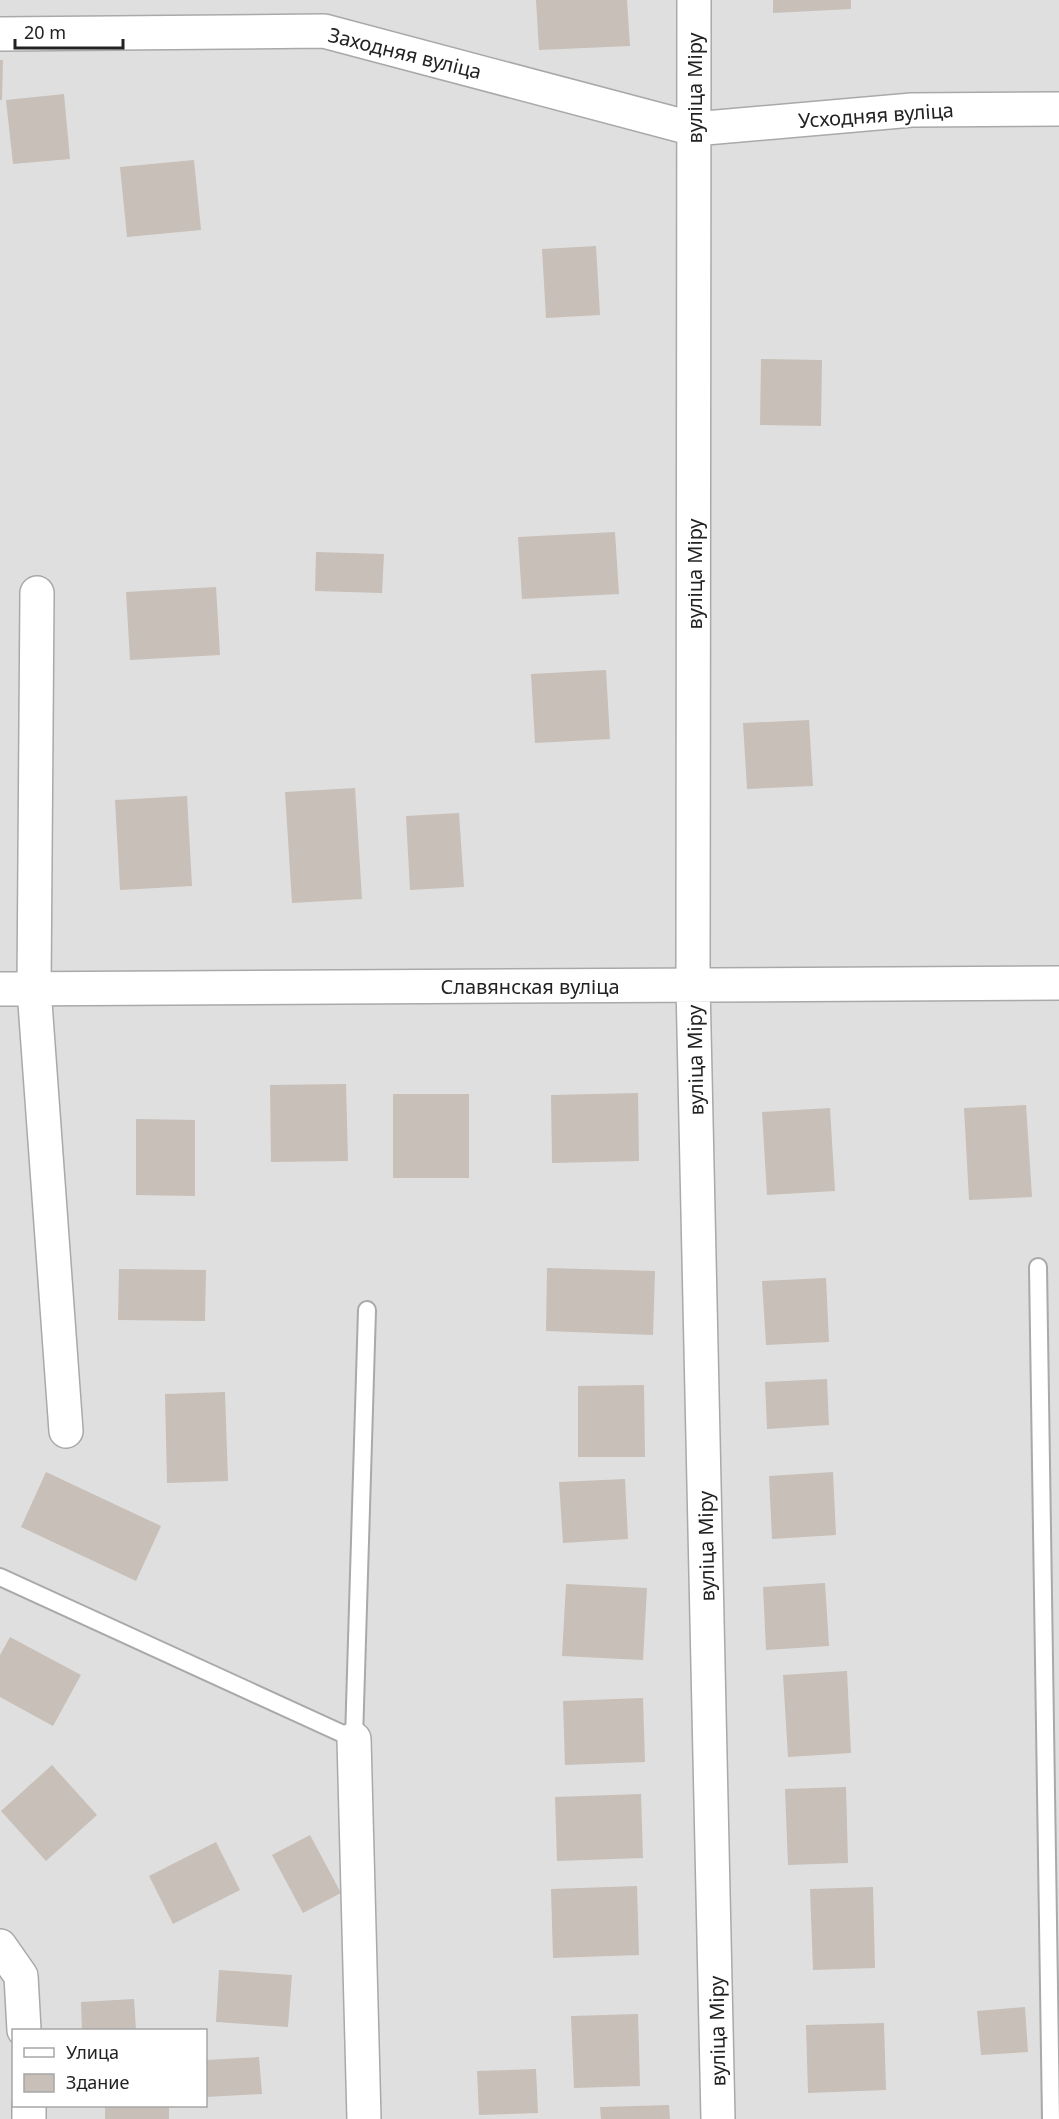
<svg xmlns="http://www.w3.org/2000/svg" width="1059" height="2119" font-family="'Noto Sans',sans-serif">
	<rect width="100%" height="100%" fill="#f2efe9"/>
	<path fill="#e0dfdf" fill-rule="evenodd" d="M0,0H1059V2119H0ZM14,2030H206V2106H14Z"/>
	<path fill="#c7bfb8" d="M536,0H627L630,46L539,50Z
		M773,0H851V9L773,13Z
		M0,60H3L2,100H0Z
		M64,94L70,159L13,164L6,100Z
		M194,160L201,230L127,237L120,167Z
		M596,246L600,315L546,318L542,249Z
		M761,359L822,360L821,426L760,425Z
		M615,532L619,594L522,599L518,537Z
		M316,552L384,554L382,593L315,591Z
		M216,587L220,655L130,660L126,592Z
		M606,670L610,739L535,743L531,674Z
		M809,720L813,786L747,789L743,723Z
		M355,788L362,899L292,903L285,792Z
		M187,796L192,886L120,890L115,800Z
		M459,813L464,887L410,890L406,816Z
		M346,1084L348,1161L271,1162L270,1085Z
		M638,1093L639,1161L552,1163L551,1095Z
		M393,1094H469V1178H393Z
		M1026,1105L1032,1197L969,1200L964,1108Z
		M830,1108L835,1191L767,1195L762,1112Z
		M136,1119L195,1120V1196L136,1195Z
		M547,1268L655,1271L653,1335L546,1331Z
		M119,1269L206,1270L205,1321L118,1320Z
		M826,1278L829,1342L766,1345L762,1281Z
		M827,1379L829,1425L767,1429L765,1382Z
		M644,1385L645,1457H578V1386Z
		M225,1392L228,1481L167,1483L165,1394Z
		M46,1472L161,1526L136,1581L21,1527Z
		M833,1472L836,1535L772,1539L769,1476Z
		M625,1479L628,1539L563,1543L559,1482Z
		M825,1583L829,1646L766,1650L763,1587Z
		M566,1584L647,1588L643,1660L562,1656Z
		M10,1637L81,1675L53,1726L0,1697V1655Z
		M847,1671L851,1753L788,1757L783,1675Z
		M643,1698L645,1762L565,1765L563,1701Z
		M52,1765L97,1815L46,1861L1,1811Z
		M846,1787L848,1863L788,1865L785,1789Z
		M641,1794L643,1858L557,1861L555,1797Z
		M310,1835L341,1893L303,1913L272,1855Z
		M216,1842L240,1890L173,1924L149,1876Z
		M637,1886L639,1955L553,1958L551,1889Z
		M873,1887L875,1968L813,1970L810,1889Z
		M219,1970L292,1975L288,2027L216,2022Z
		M134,1999L136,2030H82L81,2002Z
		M1025,2007L1028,2052L981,2055L977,2011Z
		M638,2014L640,2086L574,2088L571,2016Z
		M884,2023L886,2090L808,2093L806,2025Z
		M259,2057L262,2094L206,2097V2060Z
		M536,2069L538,2113L479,2115L477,2071Z
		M669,2105L670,2119H601L600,2107Z
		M105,2106H169V2119H105Z"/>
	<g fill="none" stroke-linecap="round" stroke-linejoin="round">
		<g stroke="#a9a9a9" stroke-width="20">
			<path id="service" d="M1038,1267L1051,2119
				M0,1577L354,1739L367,1310"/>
		</g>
		<g stroke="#a9a9a9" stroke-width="36">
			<path id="minor" d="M694,0L693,985L718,2119
				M0,34L324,31L694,129L912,110L1059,109
				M37,593L34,989L66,1431
				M0,989L1059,983
				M354,1739L364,2119
				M0,1946L21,1976L24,2030
				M29,2106V2119"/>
		</g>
		<use href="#service" stroke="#fff" stroke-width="16"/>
		<use href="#minor" stroke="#fff" stroke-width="33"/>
	</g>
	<g text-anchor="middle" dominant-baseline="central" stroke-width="4.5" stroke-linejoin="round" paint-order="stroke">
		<g font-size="20" fill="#222" stroke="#fff">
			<text transform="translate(405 53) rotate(14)">Заходняя вуліца</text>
			<text transform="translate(694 88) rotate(-90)">вуліца Міру</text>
			<text transform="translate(876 115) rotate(-4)">Усходняя вуліца</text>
			<text transform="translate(694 574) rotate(-90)">вуліца Міру</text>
			<text x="530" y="986">Славянская вуліца</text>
			<text transform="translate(695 1060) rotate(-91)">вуліца Міру</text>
			<text transform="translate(706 1546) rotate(-91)">вуліца Міру</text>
			<text transform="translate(717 2031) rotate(-91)">вуліца Міру</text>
		</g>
	</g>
	<rect x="12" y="2029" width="195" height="78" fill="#ffffff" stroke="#a7a7a7" stroke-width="1.5"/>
	<rect x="24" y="2048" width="30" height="9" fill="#ffffff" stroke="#a7a7a7" stroke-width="1.5"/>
	<text x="66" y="2059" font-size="18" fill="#222222">Улица</text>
	<rect x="24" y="2074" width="30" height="18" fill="#c7bfb8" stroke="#a7a7a7" stroke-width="1.5"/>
	<text x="66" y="2089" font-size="18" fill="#222222">Здание</text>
	<path d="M15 39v9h108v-9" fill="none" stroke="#222222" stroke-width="3"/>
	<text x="24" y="39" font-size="18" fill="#222222" stroke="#ffffff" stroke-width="4.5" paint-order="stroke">20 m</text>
</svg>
